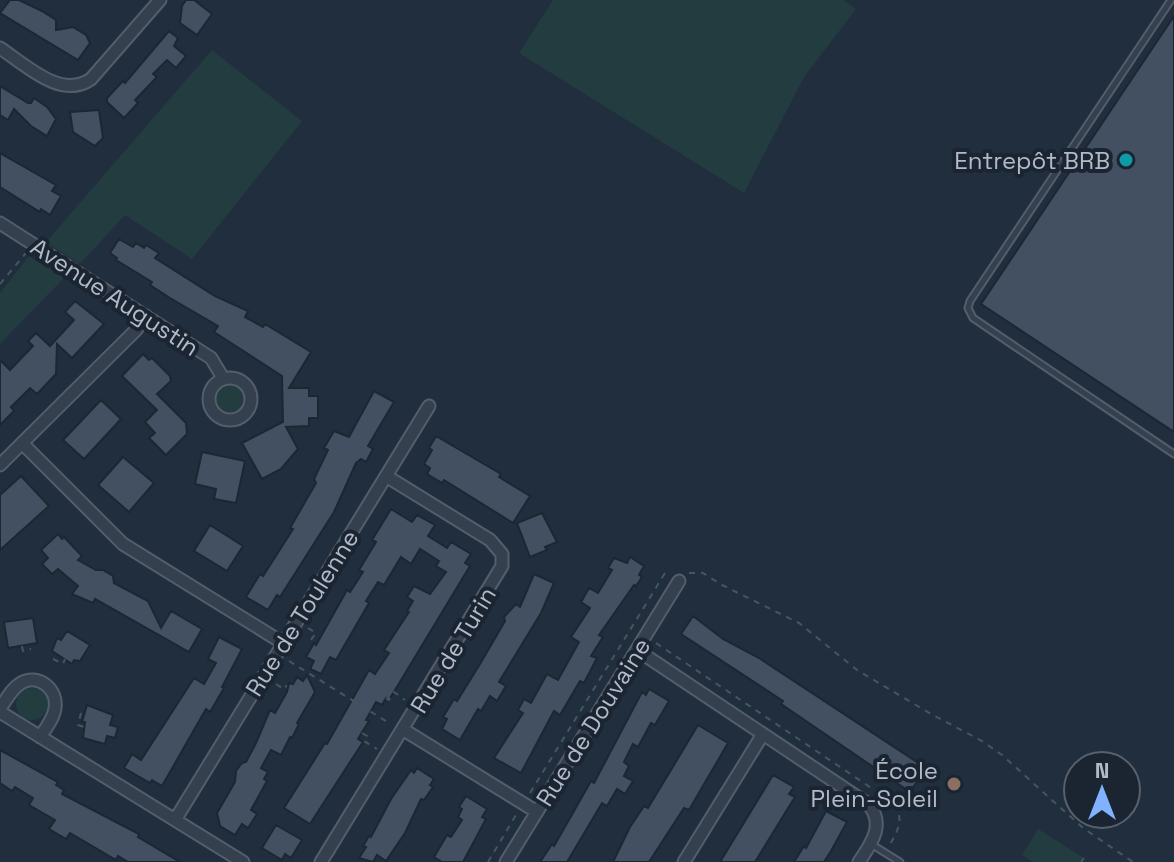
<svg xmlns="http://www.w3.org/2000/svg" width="1174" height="862" font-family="'Space Grotesk',sans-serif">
	<rect width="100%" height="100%" fill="#212e3e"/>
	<path fill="#233c3f" d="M553,0H843L856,9L804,77L744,193L519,53Z
		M212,50L302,121L192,259L125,215L80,264L46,242Z
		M29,256L64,278L0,344V293Z
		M215 398a15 15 0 1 1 30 0a15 15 0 1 1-30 0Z
		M16 704a16 16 0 1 1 32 0a16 16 0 1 1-32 0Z
		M1038,829L1084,858L1081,862H1033L1022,855Z"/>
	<path fill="#425062" stroke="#1c2734" stroke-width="2" d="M10,0H19L42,11L56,20V30L73,27L86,35L90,43L78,60L0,13Z
		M186,0H194L212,14L197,35L180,23L182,6Z
		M1174,16V432L981,304Z
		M169,31L178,38L174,46L186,56L176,68L167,60L153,74L157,77L135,100L138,103L124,118L107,102V98L123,81L125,83Z
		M0,86L28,103H31L34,98L47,107L56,119L47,136L31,126L14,109L8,120L0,115Z
		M99,110L103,138L95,146L73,132L70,112Z
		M0,153L56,185L52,191L61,196L50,215L41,209L40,212L0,187Z
		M119,239L133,247L136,243L144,248L146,245L159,253L155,258L215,296L248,311L245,317L263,327L265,324L311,352L289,388H309V396H318V418H309V426L286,427L298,449L281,469L262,479L242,443L283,422L282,376L214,332L218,326L170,298L150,285L152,282L116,260L117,258L110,253Z
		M75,301L104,324L72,358L57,344L56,374L37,394L30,388L11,407L14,411L0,425V360L10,370L33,346L28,341L36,333L50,346L74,320L65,312Z
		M143,354L149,360L152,358L170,376L171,381L157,394L186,423L187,434L166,455L149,438L155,433L145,422L157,410L122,376Z
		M374,391L394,402L368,446L373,449L366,462L361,459L356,463L334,512L280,597L277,595L268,610L246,597L260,574L263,576L293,529L290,528L316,483L314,479L328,450L324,448L334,431L349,437Z
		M101,400L121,419L84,459L63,440Z
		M436,436L501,474L499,477L530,496L513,523L444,480L442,483L427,474L430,468L424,464L432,450L429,448Z
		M202,452L245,461L236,503L214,499L216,489L195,484Z
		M123,457L154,483L129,512L98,485Z
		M21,476L49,506L0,550V495Z
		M391,509L412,522L417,515L435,525L428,536L447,548L451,542L471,554L465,563L470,566L389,700L386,698L382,705L376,702L366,720L369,721L358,739L363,742L310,824L284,808L325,743L327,744L369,670L375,674L389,653L384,650L409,612L407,611L413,601L407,597L414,586L430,594L446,572L436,566L439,561L420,549L411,564L401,557L384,585L378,582L366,601L369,603L336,660L330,657L321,674L310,669L314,661L306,657L314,643L316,645L347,590L350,592L363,572L359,570L376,542L372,540Z
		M542,513L557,542L545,547L547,550L530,557L517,523Z
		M210,525L243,546L227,571L194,551Z
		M58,534L62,539L64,537L82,556L78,560L96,570H103L113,576L114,583L148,601L161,628L171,611L202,629L189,652L95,599L93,603L72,594L78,586L58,569L52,574L42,564L48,558L41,550Z
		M630,557L644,566L639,575L642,577L636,586L634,585L599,635L603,637L591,656L597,658L584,683L580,681L560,715L554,711L521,773L494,758L523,713L518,710L524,699L531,703L547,674L558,680L579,642L571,637L590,608L581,602L589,588L598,593L612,570L608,568L614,558L627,563Z
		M534,574L554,583L541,613L499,682L506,686L497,701L490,696L481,711L478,709L460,740L442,729L447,719L443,717L454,699L457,701L480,664L505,621L504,617L516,604L520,607Z
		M693,616L723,639L759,658L926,768L910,792L781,704L783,701L681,634Z
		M33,618L37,643L8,648L4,622Z
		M67,631L90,645L80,661L74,660L72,664L52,651L57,638L61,640Z
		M219,637L242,649L222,687L224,688L210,712L206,709L162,786L152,780L150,783L124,768L132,754L141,760L194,678L204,684L216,663L208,659Z
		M307,675L315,692L297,723L299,724L292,738L290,737L281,755L271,750L261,768L268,772L264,779L267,781L251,810L257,814L248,828L242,824L235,835L220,826L217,813L235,782L236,771L242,763L246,762L256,743L270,710L275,713L287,692L289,683L293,684L297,677L303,681Z
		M649,689L669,701L655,725L651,723L638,747L633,744L624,762L629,766L624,776L633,781L625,794L617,789L607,806L602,803L567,862H540L552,844L554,846L591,781L594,783L642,692L646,695Z
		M87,705L113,715L110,725L118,727L115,738L107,736L105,744L83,738L85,722H82Z
		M698,725L728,743L689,810L684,808L649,862H613L630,827L644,806L648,808Z
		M0,750L58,782L56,785L64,790L62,794L139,834L138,837L180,862H128L118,856L116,860L70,833L66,839L49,829L55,820L29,805L33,798L15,787L12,791L0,783Z
		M417,768L434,779L430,785L433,787L424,800L421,799L405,833L386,861L377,855L373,862L359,858L366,847L363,846L369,836L371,837L391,799L411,770L414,773Z
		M773,775L794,787L789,794L795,797L782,818L755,862H720Z
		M466,796L487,809L482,817L486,819L463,862H442L434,857L447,835L451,837L462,820L458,817L462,809L459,807Z
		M826,811L847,822L831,851L824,862H794L804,846L806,848Z
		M276,825L302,840L291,858L285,854L282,860L262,848Z"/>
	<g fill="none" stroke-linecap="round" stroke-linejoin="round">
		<g stroke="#535d6b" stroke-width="9">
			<path id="lane" d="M1171,0L970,301L968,308L973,318L1174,454
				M871,844L900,862"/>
		</g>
		<g stroke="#535d6b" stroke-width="15">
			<path id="street" d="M0,48C26,65 61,100 91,79L160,0
				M0,223L211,358L223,378
				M209 399a21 21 0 1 1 42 0a21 21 0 1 1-42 0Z
				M22,443L123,544L283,643
				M0,465L136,330L146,316
				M637,650L868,804C886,824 871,844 859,862
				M0,709C6,700 11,689 21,683C38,673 58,689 55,708C54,718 46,728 40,737
				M0,712L243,862
				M404,730L537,812
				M175,820L429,406
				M321,862L502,566V554L490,540L386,476
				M506,862L679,581
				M684,862L763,734"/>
		</g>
		<path stroke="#41595c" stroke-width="2" stroke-dasharray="6 6" stroke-linecap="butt" d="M0,284L26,253
			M689,573H703L722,585L799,623L857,670L931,714L982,741L1002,755L1083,828L1133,862
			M308,628L316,633L310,641L314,643
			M656,643L895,804C904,820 898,831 889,846
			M22,646L23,651L31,649
			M53,659L63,664L65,659
			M289,661L389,723
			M276,684L282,688L284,685L287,687
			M386,698L389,700L394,692L405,700
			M81,713L78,725L84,727
			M362,733L367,736L364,741L377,749
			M530,793L665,573L668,574
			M488,862L516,815
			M1081,862L1084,858"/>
		<use href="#lane" stroke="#35404e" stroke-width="5"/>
		<use href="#street" stroke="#35404e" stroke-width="11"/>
	</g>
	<circle fill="#0f9aa8" stroke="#1b2532" stroke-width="3" cx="1126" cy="160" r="8"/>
	<circle fill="#8d6e63" stroke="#1b2532" stroke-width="3" cx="954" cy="784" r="8"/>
	<g text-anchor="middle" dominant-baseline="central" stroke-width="8" stroke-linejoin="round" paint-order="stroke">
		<g font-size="24" fill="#b1bac9" stroke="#1b2532" text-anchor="end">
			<text x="1110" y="160">Entrepôt BRB</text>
			<text x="938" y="770">École<tspan x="938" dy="28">Plein-Soleil</tspan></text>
		</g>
		<g font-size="24" fill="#b1bac9" stroke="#1b2532">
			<text transform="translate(115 297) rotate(33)">Avenue Augustin</text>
			<text transform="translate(302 613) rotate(-58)">Rue de Toulenne</text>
			<text transform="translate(453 650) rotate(-59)">Rue de Turin</text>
			<text transform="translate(593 722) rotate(-58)">Rue de Douvaine</text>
		</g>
	</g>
	<g transform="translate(1102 790)"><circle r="38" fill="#1b2532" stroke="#57616e" stroke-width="2"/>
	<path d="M0-6L14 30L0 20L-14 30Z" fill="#80b2ff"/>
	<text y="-12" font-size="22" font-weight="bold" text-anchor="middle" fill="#b1bac9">N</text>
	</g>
</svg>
